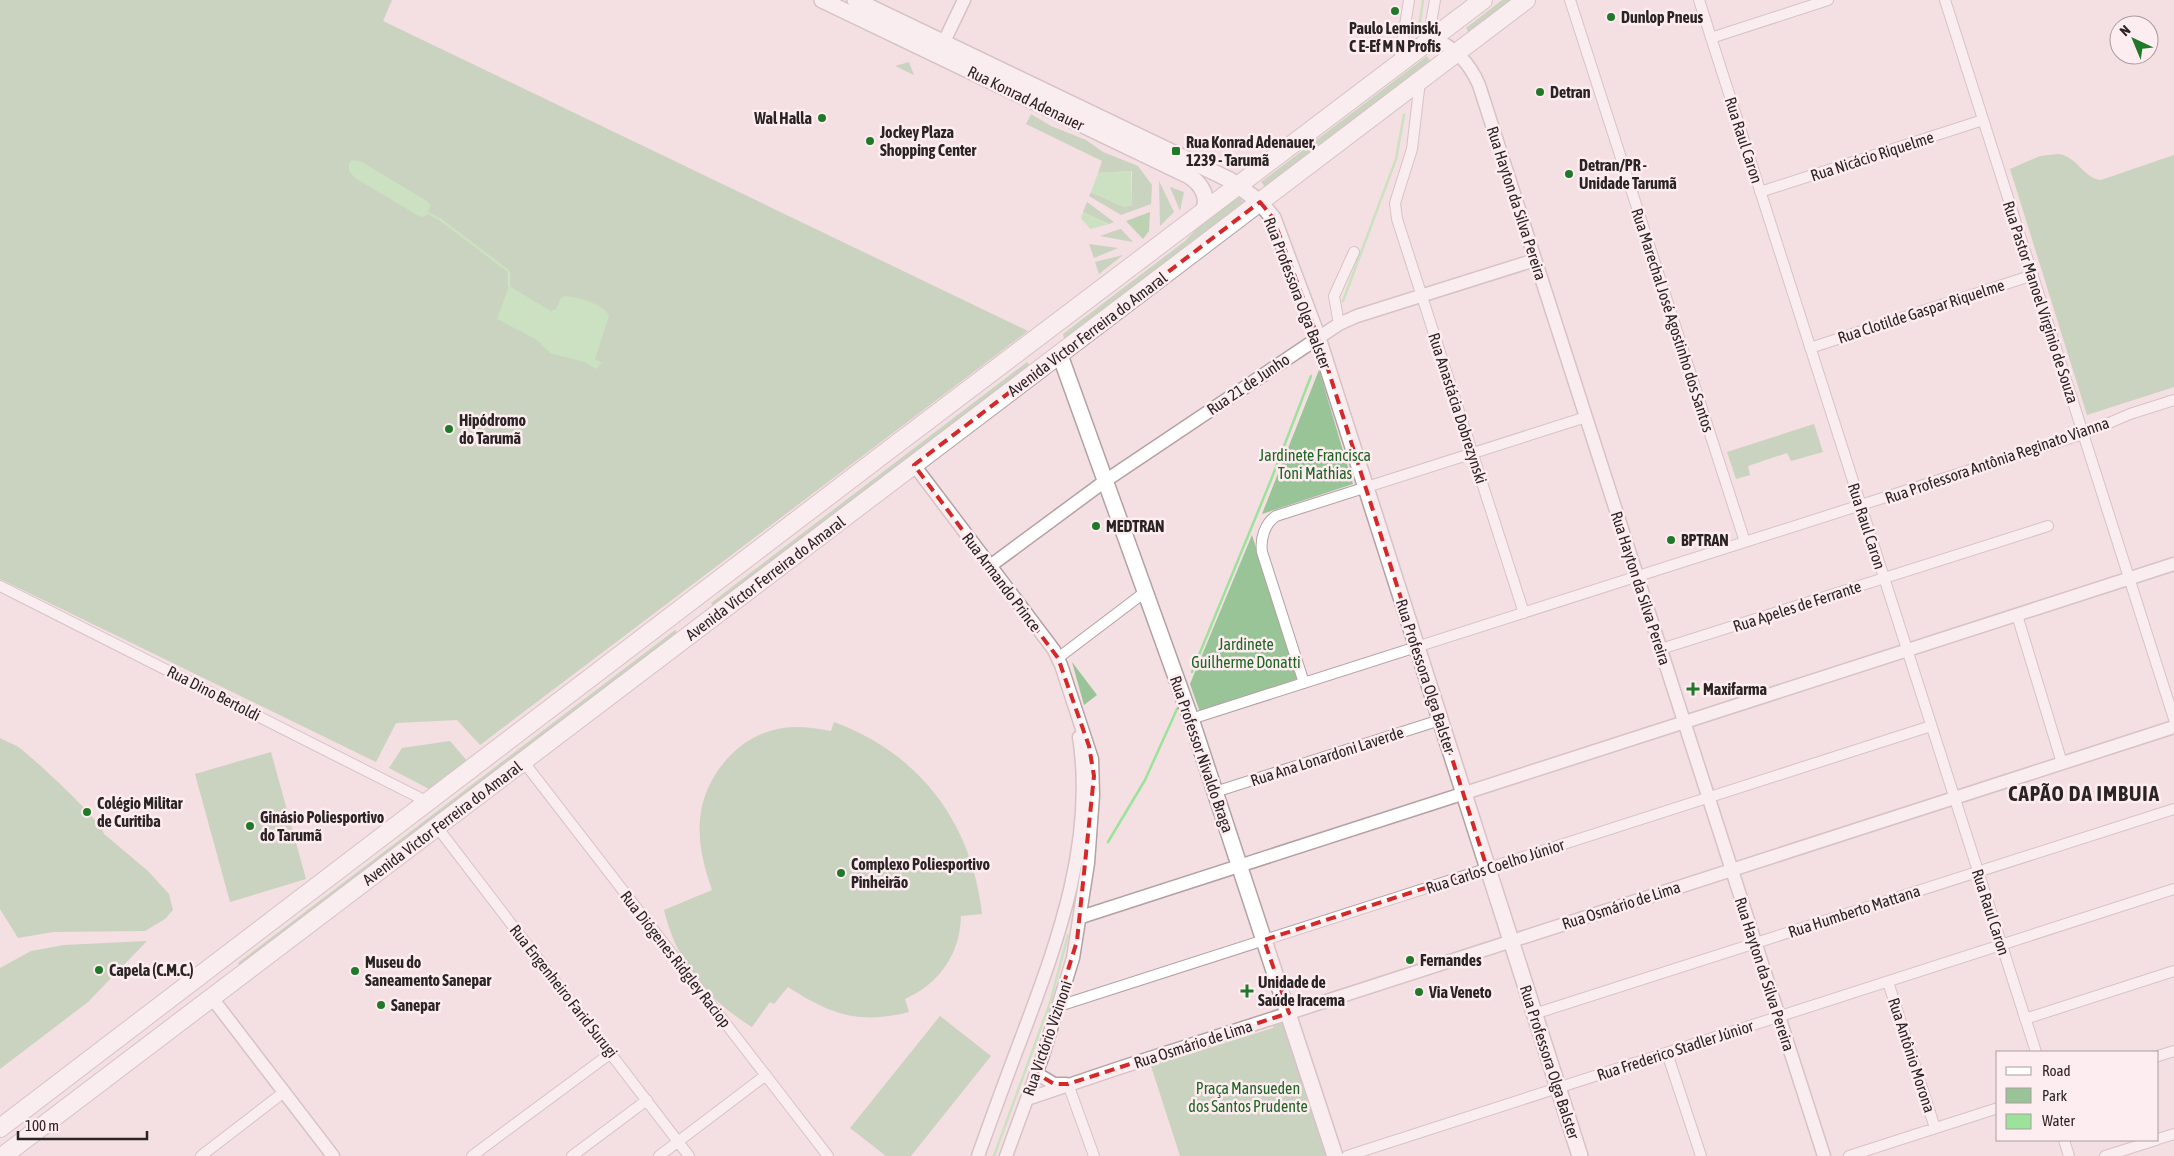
<svg xmlns="http://www.w3.org/2000/svg" width="2174" height="1156" font-family="'Asap Condensed',sans-serif">
	<rect width="100%" height="100%" fill="#f4dfe2"/>
	<path fill="#98c497" d="M0,0H392L383,21L1028,331L480,745L457,720L396,723L376,762L0,579Z
		M1502,0H1516L1470,34L1466,28Z
		M1427,56L1432,64L1268,190L1261,182Z
		M909,62L914,75L895,66Z
		M1031,114L1051,126L1086,140L1103,152L1138,166L1152,185L1151,204L1121,215L1089,196L1091,192L1124,207L1132,205V171L1098,173L1102,161L1026,124Z
		M2058,154C2077,156 2083,178 2101,180L2174,155V387L2087,415L2010,169L2040,156Z
		M1159,181L1174,212L1160,226Z
		M1170,187L1184,192L1180,211Z
		M1238,195L1246,205L1065,344L1063,334L1185,241L1209,216Z
		M1087,202L1114,222L1109,224L1083,212Z
		M1121,229L1133,242L1100,236L1120,229Z
		M1089,244L1118,248L1094,258Z
		M1123,255L1099,274L1095,262Z
		M1027,362L1032,369L717,610L711,603Z
		M1319,370L1353,484L1262,514Z
		M1814,424L1823,452L1791,461L1787,453L1748,466L1750,475L1736,479L1727,452Z
		M1252,535L1297,679L1200,712L1190,684Z
		M675,630L679,636L241,967L238,963Z
		M1072,662L1097,695L1084,705Z
		M834,722C921,754 972,824 982,914L961,916C960,954 940,983 905,999L909,1012C859,1025 830,1014 788,987L774,1004L770,1002L752,1027C708,1000 676,961 664,910L712,890C704,867 698,844 700,819C703,782 731,744 767,732C788,724 810,727 831,731Z
		M0,738C7,742 15,744 21,749C35,760 102,821 104,834L148,871L169,894L173,910L165,919L145,931L53,932L18,938L0,909Z
		M450,741L468,762L429,789L389,768L402,748Z
		M271,752L306,879L230,902L195,774Z
		M147,941L88,1002L0,1069V968L31,951L64,945Z
		M940,1016L991,1056L911,1156H886L850,1128Z
		M1281,1022L1285,1024L1328,1156H1180L1151,1066L1273,1028L1274,1023Z"/>
	<path fill="#7bc27b" d="M1150,212L1149,231L1143,239L1126,221Z"/>
	<path fill="#9be39b" d="M352,160L362,162L427,201L431,206L426,216L423,217L417,215L355,178L349,171V163Z
		M1131,171L1132,205L1124,207L1091,192L1098,173Z
		M1083,212L1109,224L1090,229L1081,218Z
		M509,286L551,311L556,309L561,298L565,296C577,297 605,304 609,316L595,359L602,363L596,369L584,362L550,353L537,340L497,319Z"/>
	<g fill="none" stroke-linecap="round" stroke-linejoin="round">
		<path stroke="#9be39b" stroke-width="2.5" d="M1419,30L1423,0
			M428,213L441,220L507,270L509,273V286
			M1343,301L1396,159L1404,115
			M1192,672L1271,480L1311,376
			M1108,842L1145,780L1177,709
			M994,1156L1050,1003L1068,935"/>
		<g stroke="#b4a1a4" stroke-width="12">
			<path id="minor" d="M1570,0L1745,542
				M1699,0L2036,1052
				M1945,0L2174,719
				M1433,38L1430,29L1435,0
				M1711,38L1828,0
				M1399,63L1409,0
				M1420,81L1412,149L1395,203L1397,219L1524,613
				M1760,192L1983,120
				M1339,324L1334,296L1354,252
				M1810,348L2033,275
				M0,586L428,802
				M2017,615L2062,763
				M1661,649L2048,526
				M1058,658L1145,592
				M1304,683L1262,552C1260,539 1265,523 1276,516L1586,417
				M1191,719L2083,434L2130,414L2174,400
				M523,761L828,1156
				M1215,792L1440,720
				M437,827L689,1156
				M1888,982L1935,1128
				M1059,1006L1931,726
				M1534,1014L2174,809
				M2025,1019L2174,971
				M1667,1053L1701,1156
				M2158,1056L2174,1051
				M1068,1084L1094,1156
				M2158,1139L2174,1134
				M2064,1140L2069,1156
				M201,1156L284,1092
				M472,1156L611,1053
				M572,1156L647,1100
				M659,1156L766,1075
				M1347,1156L2174,889
				M1849,1156L1998,1108
				M2105,1156L2156,1140"/>
		</g>
		<g stroke="#b4a1a4" stroke-width="15">
			<path id="tertiary" d="M1433,38C1454,47 1470,64 1479,85L1824,1156
				M940,50L964,0
				M914,465L1054,650L1061,665L1092,759L1093,795L1088,863L1073,958L1042,1058L1006,1156
				M990,566L1105,481L1339,324L1357,316L1535,260
				M1081,917L2174,564
				M212,998L333,1156
				M1036,1073L1054,1084H1066
				M1027,1099L1119,1068L2174,727
				M978,1156C993,1114 1008,1073 1024,1031C1059,938 1095,838 1079,737"/>
		</g>
		<g stroke="#b4a1a4" stroke-width="18">
			<path id="secondary" d="M822,0L1189,176C1202,184 1212,201 1200,215
				M855,0L1230,180L1260,202L1273,218L1318,338L1580,1156
				M1060,355L1191,719L1335,1156"/>
		</g>
		<g stroke="#b4a1a4" stroke-width="20">
			<path id="trunk" d="M0,1128L898,443L1483,0
				M3,1156L1526,0"/>
		</g>
		<use href="#minor" stroke="#fff" stroke-width="10"/>
		<use href="#tertiary" stroke="#fff" stroke-width="12"/>
		<use href="#secondary" stroke="#fff" stroke-width="15"/>
		<use href="#trunk" stroke="#fff" stroke-width="18"/>
	</g>
	<path d="M0 0H2174V1156H0ZM1260,202L1273,218L1318,338L1487,868L1264,940L1289,1013L1068,1084H1054L1036,1073L1077,941L1094,776L1089,746L1058,658L914,465Z" fill="#f4dfe2" fill-opacity=".55" fill-rule="evenodd"/>
	<path fill="none" stroke="#d62828" stroke-width="4" stroke-dasharray="10 6" stroke-linejoin="round" d="M1260,202L1273,218L1318,338L1487,868L1264,940L1289,1013L1068,1084H1054L1036,1073L1077,941L1094,776L1089,746L1058,658L914,465Z"/>
	<g fill="#1f7928" stroke="#feedf0" stroke-width="2">
		<circle cx="1395" cy="11" r="5"/>
		<circle cx="1611" cy="17" r="5"/>
		<circle cx="1540" cy="92" r="5"/>
		<circle cx="822" cy="118" r="5"/>
		<circle cx="870" cy="141" r="5"/>
		<rect x="1171" y="146" width="10" height="10" rx="2.5"/>
		<circle cx="1569" cy="174" r="5"/>
		<circle cx="449" cy="429" r="5"/>
		<circle cx="1096" cy="526" r="5"/>
		<circle cx="1671" cy="540" r="5"/>
		<path d="M1690.5 681.5h5v5h5v5h-5v5h-5v-5h-5v-5h5z"/>
		<circle cx="87" cy="812" r="5"/>
		<circle cx="250" cy="826" r="5"/>
		<circle cx="841" cy="873" r="5"/>
		<circle cx="1410" cy="960" r="5"/>
		<circle cx="99" cy="970" r="5"/>
		<circle cx="355" cy="971" r="5"/>
		<path d="M1244.5 983.5h5v5h5v5h-5v5h-5v-5h-5v-5h5z"/>
		<circle cx="1419" cy="992" r="5"/>
		<circle cx="381" cy="1005" r="5"/>
	</g>
	<g text-anchor="middle" dominant-baseline="central" stroke-width="5" stroke-linejoin="round" paint-order="stroke">
		<g font-size="16" font-weight="bold" fill="#2b2425" stroke="#feedf0" text-anchor="start">
			<text x="1621" y="17">Dunlop Pneus</text>
			<text x="1395" y="28" text-anchor="middle">Paulo Leminski,<tspan x="1395" dy="18">C E-Ef M N Profis</tspan></text>
			<text x="1550" y="92">Detran</text>
			<text x="812" y="118" text-anchor="end">Wal Halla</text>
			<text x="880" y="132">Jockey Plaza<tspan x="880" dy="18">Shopping Center</tspan></text>
			<text x="1186" y="142">Rua Konrad Adenauer,<tspan x="1186" dy="18">1239 - Tarumã</tspan></text>
			<text x="1579" y="165">Detran/PR -<tspan x="1579" dy="18">Unidade Tarumã</tspan></text>
			<text x="459" y="420">Hipódromo<tspan x="459" dy="18">do Tarumã</tspan></text>
			<text x="1106" y="526">MEDTRAN</text>
			<text x="1681" y="540">BPTRAN</text>
			<text x="1703" y="689">Maxifarma</text>
			<text x="97" y="803">Colégio Militar<tspan x="97" dy="18">de Curitiba</tspan></text>
			<text x="260" y="817">Ginásio Poliesportivo<tspan x="260" dy="18">do Tarumã</tspan></text>
			<text x="851" y="864">Complexo Poliesportivo<tspan x="851" dy="18">Pinheirão</tspan></text>
			<text x="1420" y="960">Fernandes</text>
			<text x="365" y="962">Museu do<tspan x="365" dy="18">Saneamento Sanepar</tspan></text>
			<text x="109" y="970">Capela (C.M.C.)</text>
			<text x="1258" y="982">Unidade de<tspan x="1258" dy="18">Saúde Iracema</tspan></text>
			<text x="1429" y="992">Via Veneto</text>
			<text x="391" y="1005">Sanepar</text>
		</g>
		<g font-size="16" fill="#2b2425" stroke="#feedf0">
			<text transform="translate(1026 98) rotate(26)">Rua Konrad Adenauer</text>
			<text transform="translate(1744 140) rotate(72)">Rua Raul Caron</text>
			<text transform="translate(1872 156) rotate(-18)">Rua Nicácio Riquelme</text>
			<text transform="translate(1517 203) rotate(72)">Rua Hayton da Silva Pereira</text>
			<text transform="translate(1298 293) rotate(69)">Rua Professora Olga Balster</text>
			<text transform="translate(2041 302) rotate(72)">Rua Pastor Manoel Virgínio de Souza</text>
			<text transform="translate(1921 311) rotate(-18)">Rua Clotilde Gaspar Riquelme</text>
			<text transform="translate(1673 320) rotate(72)">Rua Marechal José Agostinho dos Santos</text>
			<text transform="translate(1087 334) rotate(-37)">Avenida Victor Ferreira do Amaral</text>
			<text transform="translate(1248 384) rotate(-34)">Rua 21 de Junho</text>
			<text transform="translate(1458 408) rotate(72)">Rua Anastácia Dobrezynski</text>
			<text transform="translate(1997 460) rotate(-19)">Rua Professora Antônia Reginato Vianna</text>
			<text transform="translate(1867 526) rotate(72)">Rua Raul Caron</text>
			<text transform="translate(765 578) rotate(-37)">Avenida Victor Ferreira do Amaral</text>
			<text transform="translate(1002 582) rotate(53)">Rua Armando Prince</text>
			<text transform="translate(1641 588) rotate(72)">Rua Hayton da Silva Pereira</text>
			<text transform="translate(1797 606) rotate(-18)">Rua Apeles de Ferrante</text>
			<text transform="translate(1426 676) rotate(72)">Rua Professora Olga Balster</text>
			<text transform="translate(214 693) rotate(27)">Rua Dino Bertoldi</text>
			<text transform="translate(1202 754) rotate(71)">Rua Professor Nivaldo Braga</text>
			<text transform="translate(1327 756) rotate(-18)">Rua Ana Lonardoni Laverde</text>
			<text transform="translate(442 823) rotate(-37)">Avenida Victor Ferreira do Amaral</text>
			<text transform="translate(1495 866) rotate(-18)">Rua Carlos Coelho Júnior</text>
			<text transform="translate(1621 905) rotate(-18)">Rua Osmário de Lima</text>
			<text transform="translate(1854 911) rotate(-18)">Rua Humberto Mattana</text>
			<text transform="translate(1991 912) rotate(72)">Rua Raul Caron</text>
			<text transform="translate(676 959) rotate(52)">Rua Diógenes Ridgley Raciop</text>
			<text transform="translate(1765 974) rotate(72)">Rua Hayton da Silva Pereira</text>
			<text transform="translate(564 991) rotate(52)">Rua Engenheiro Farid Surugi</text>
			<text transform="translate(1047 1038) rotate(-71)">Rua Victório Vizinoni</text>
			<text transform="translate(1193 1044) rotate(-18)">Rua Osmário de Lima</text>
			<text transform="translate(1675 1050) rotate(-18)">Rua Frederico Stadler Júnior</text>
			<text transform="translate(1912 1055) rotate(72)">Rua Antônio Morona</text>
			<text transform="translate(1550 1062) rotate(72)">Rua Professora Olga Balster</text>
		</g>
		<g font-size="16" fill="#1e6524" stroke="#feedf0">
			<text x="1315" y="455">Jardinete Francisca<tspan x="1315" dy="18">Toni Mathias</tspan></text>
			<text x="1246" y="644">Jardinete<tspan x="1246" dy="18">Guilherme Donatti</tspan></text>
			<text x="1248" y="1088">Praça Mansueden<tspan x="1248" dy="18">dos Santos Prudente</tspan></text>
		</g>
		<g font-size="21" font-weight="bold" letter-spacing="1" fill="#2b2425" stroke="#feedf0">
			<text x="2084" y="793">CAPÃO DA IMBUIA</text>
		</g>
	</g>
	<rect x="1996" y="1051" width="162" height="90" fill="#feedf0" stroke="#aa9d9f"/>
	<rect x="2006" y="1067" width="25" height="8" fill="#ffffff" stroke="#aa9d9f"/>
	<text x="2042" y="1076" font-size="15" fill="#2b2425">Road</text>
	<rect x="2006" y="1088" width="25" height="15" fill="#98c497" stroke="#aa9d9f"/>
	<text x="2042" y="1101" font-size="15" fill="#2b2425">Park</text>
	<rect x="2006" y="1114" width="25" height="15" fill="#9be39b" stroke="#aa9d9f"/>
	<text x="2042" y="1126" font-size="15" fill="#2b2425">Water</text>
	<g transform="translate(2134 40) rotate(316)"><circle r="24" fill="#feedf0" stroke="#aa9d9f"/>
	<path d="M0-4L9 19L0 12L-9 19Z" fill="#1f7928"/>
	<text y="-8" font-size="14" font-weight="bold" text-anchor="middle" fill="#2b2425">N</text>
	</g>
	<path d="M18 1131v8h129v-8" fill="none" stroke="#2b2425" stroke-width="2.5"/>
	<text x="25" y="1131" font-size="15" fill="#2b2425" stroke="#feedf0" stroke-width="4" paint-order="stroke">100 m</text>
</svg>
